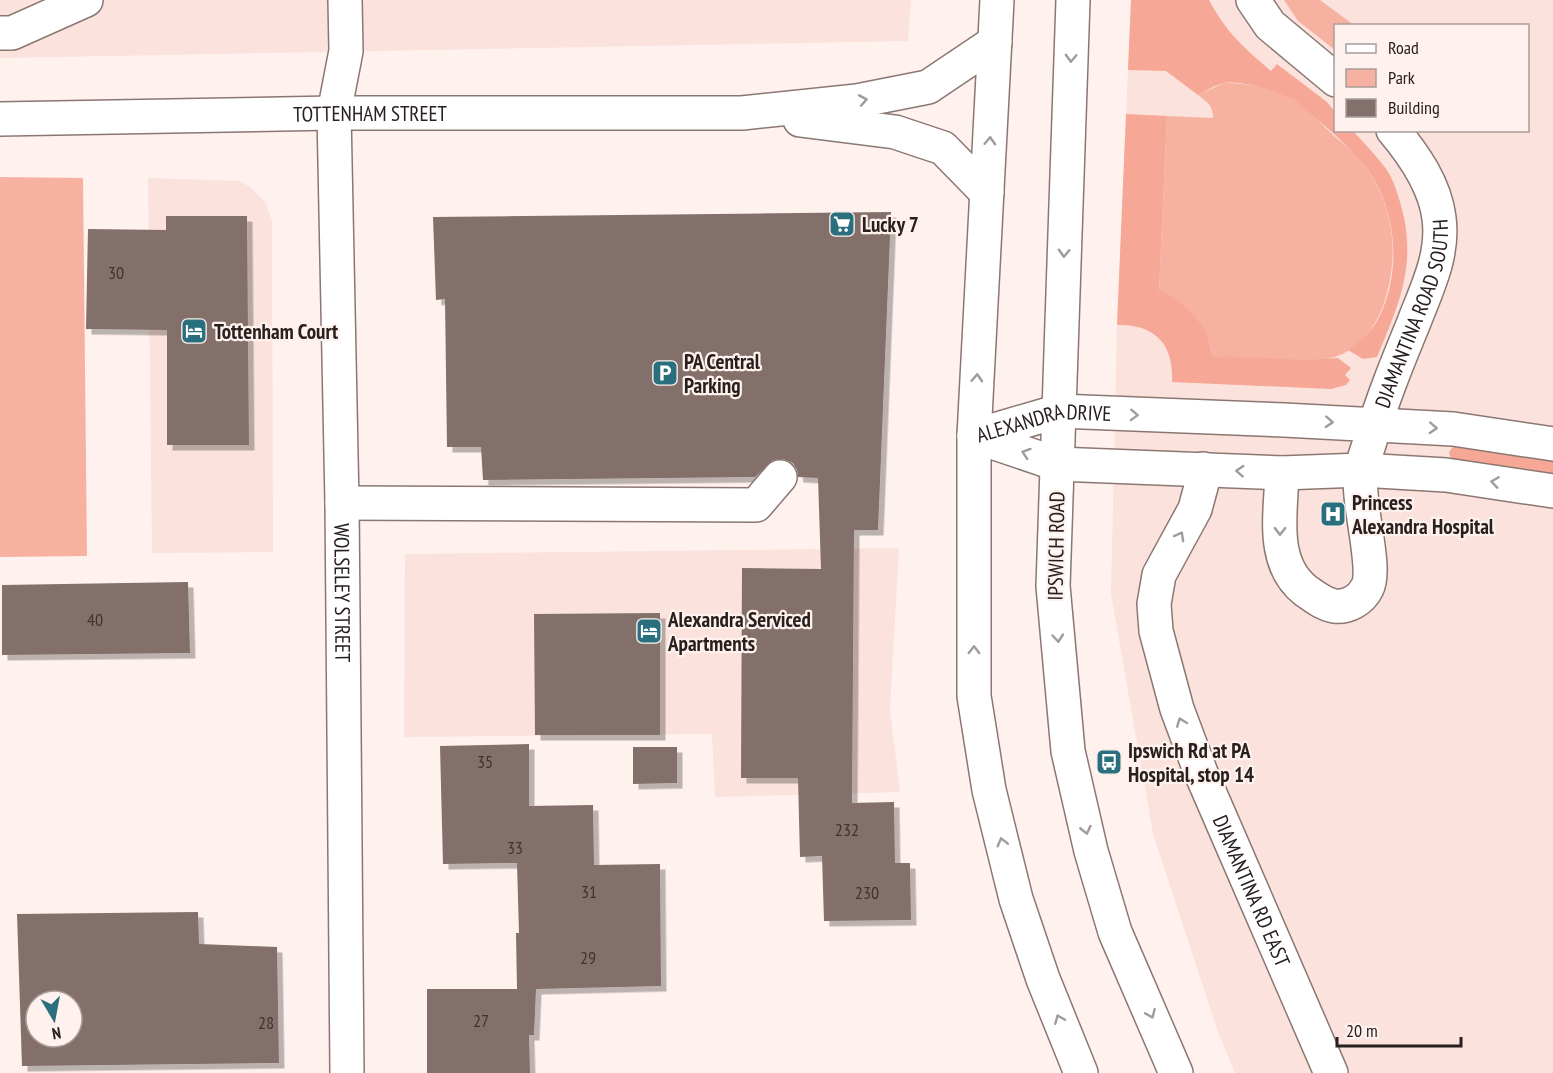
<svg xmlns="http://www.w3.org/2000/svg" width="1553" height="1073" font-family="'PT Sans Narrow',sans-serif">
	<defs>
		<filter id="shadow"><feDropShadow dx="5.5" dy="5.5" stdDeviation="0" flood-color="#0004"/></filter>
	</defs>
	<rect width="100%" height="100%" fill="#fff1ed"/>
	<path fill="#fbe2dc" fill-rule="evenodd" d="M0,0H911L908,41L0,58Z
		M1131,0H1553V1073H1235L1218,1032L1153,834L1111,594L1117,325ZM1336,26H1528V130H1336Z
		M148,178L239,181L250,187L266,203L272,221L273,552L152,553Z
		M899,548L890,709L900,792L715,797L712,734L404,737L405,554Z"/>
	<path fill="#f6b1a1" d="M1284,0H1320L1354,25L1336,26L1335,50L1298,21Z
		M1224,83C1246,83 1276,88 1295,100C1307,108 1318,121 1329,131C1339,141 1353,150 1362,162C1392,200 1400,250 1386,296C1380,320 1364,345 1340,355C1315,366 1243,358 1213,356L1206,333L1159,291L1167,116L1213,118C1213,105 1207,102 1198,95Z
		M0,177L83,178L87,556L0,557Z"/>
	<path fill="#f6a795" d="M1131,0H1209C1226,32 1243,47 1271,71L1277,64L1327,102L1335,112L1336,130L1353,131C1363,142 1374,153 1383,165C1392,175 1396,189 1400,202C1418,262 1400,302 1377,357L1363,359L1348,350C1360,341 1370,333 1377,321C1404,272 1397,201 1360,160C1341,138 1317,120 1295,100C1278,92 1244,80 1224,83C1215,85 1206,91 1198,95L1166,71L1128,70Z
		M1126,114L1167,116L1159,291C1177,296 1197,316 1206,333C1209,340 1210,349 1213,356L1305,360L1338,358L1351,368L1345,375L1350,380L1346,385L1331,389L1172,382C1174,344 1155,324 1117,325Z
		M1460,444L1553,459V476L1457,462L1451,459L1449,452L1453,447Z"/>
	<path fill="#836f6b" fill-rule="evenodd" filter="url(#shadow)" d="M891,212L878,530H854L852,803L894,802L895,863H910L911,920L824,921L822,856L800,857L798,778H741L742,568L821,569L818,478L798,477L797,470L793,463L783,459L773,460L755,477L483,480L481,447H447L445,299L436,300L433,217Z
		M166,216H247L249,445H167V330L86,329L88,229L166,230Z
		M188,582L190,653L2,655V585Z
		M660,613V735H535L534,614Z
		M529,744V806L593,805L594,865L660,864L661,986L536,989L534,1035H529L530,1073H427V989H517L516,933H519L517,863L443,864L440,746Z
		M633,747H677V783L633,784Z
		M198,912L199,944L277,947L279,1063L22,1066L17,914ZM36,1001H72V1037H36Z"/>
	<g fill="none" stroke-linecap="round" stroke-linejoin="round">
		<g stroke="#8b7772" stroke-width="36">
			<g id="minor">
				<path id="s1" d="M345,0L346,51L334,113L342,503L347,1073"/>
				<path d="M1253,0L1270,25L1336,80"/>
				<path d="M0,33H12L86,0"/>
				<path id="s2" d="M0,119L334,113H742L857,101L928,87L995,42"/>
				<path d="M800,120L895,132L943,148L987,193"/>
				<path d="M974,436L1057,464L1282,473L1361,470L1446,475L1553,491"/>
				<path id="s3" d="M974,436L1059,411L1284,420L1453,429L1553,444"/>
				<path id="s4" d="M1203,469L1202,483L1195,509L1159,575L1154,604L1156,631L1177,709L1201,773L1331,1073"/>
				<path id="s5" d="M1282,473C1281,513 1270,563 1306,591C1315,597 1323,604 1334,606C1347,608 1361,600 1367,588C1378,568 1356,502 1361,471C1363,461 1367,451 1370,441C1382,400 1398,361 1414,322C1427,288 1444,255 1439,218C1435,185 1414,155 1393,130"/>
				<path d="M342,503L756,505L780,477"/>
			</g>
		</g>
		<g stroke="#8b7772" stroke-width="36">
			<path id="highway" d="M997,0L974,436V696L989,790L1016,899L1043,979L1081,1073
				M1073,0L1053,586L1068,751L1091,851L1115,932L1176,1073"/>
		</g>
		<use href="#minor" stroke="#fff" stroke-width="33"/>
		<use href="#highway" stroke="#fff" stroke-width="33"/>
	</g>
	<defs><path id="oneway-chevron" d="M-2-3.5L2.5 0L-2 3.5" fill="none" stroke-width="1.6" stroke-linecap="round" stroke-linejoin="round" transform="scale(1.5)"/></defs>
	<g stroke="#9e9b9a">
		<use href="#oneway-chevron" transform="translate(1071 58) rotate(92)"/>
		<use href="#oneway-chevron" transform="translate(863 100) rotate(-10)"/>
		<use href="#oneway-chevron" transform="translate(990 141) rotate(-87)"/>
		<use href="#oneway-chevron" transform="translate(1064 253) rotate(92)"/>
		<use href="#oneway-chevron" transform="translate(977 378) rotate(-87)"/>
		<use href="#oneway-chevron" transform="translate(1134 415) rotate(2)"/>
		<use href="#oneway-chevron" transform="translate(1329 422) rotate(3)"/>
		<use href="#oneway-chevron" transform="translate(1433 428) rotate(3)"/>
		<use href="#oneway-chevron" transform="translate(1026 453) rotate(-162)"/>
		<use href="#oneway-chevron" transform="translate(1240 471) rotate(-177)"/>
		<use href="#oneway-chevron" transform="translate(1495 482) rotate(-172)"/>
		<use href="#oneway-chevron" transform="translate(1280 531) rotate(91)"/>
		<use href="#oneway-chevron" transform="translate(1180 536) rotate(-61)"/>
		<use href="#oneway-chevron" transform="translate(1058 638) rotate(85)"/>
		<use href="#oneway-chevron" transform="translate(974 650) rotate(-90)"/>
		<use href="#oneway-chevron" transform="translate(1181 722) rotate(-111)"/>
		<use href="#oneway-chevron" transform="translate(1086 830) rotate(77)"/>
		<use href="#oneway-chevron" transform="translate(1002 842) rotate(-104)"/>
		<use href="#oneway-chevron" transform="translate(1151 1014) rotate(67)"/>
		<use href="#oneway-chevron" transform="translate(1059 1019) rotate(-112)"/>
	</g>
	<defs>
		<g id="supermarket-square" transform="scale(1.35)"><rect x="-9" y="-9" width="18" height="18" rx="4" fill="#2a6f7e" stroke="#fff1ed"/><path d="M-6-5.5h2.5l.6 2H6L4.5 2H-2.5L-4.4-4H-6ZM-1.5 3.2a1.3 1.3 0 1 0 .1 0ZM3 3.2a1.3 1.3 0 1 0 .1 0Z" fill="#fff"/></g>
		<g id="hotel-square" transform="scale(1.35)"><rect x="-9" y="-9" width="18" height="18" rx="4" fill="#2a6f7e" stroke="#fff1ed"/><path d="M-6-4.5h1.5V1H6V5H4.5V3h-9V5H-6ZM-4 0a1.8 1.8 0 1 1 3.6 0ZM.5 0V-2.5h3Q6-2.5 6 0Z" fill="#fff"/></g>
		<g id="parking-square" transform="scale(1.35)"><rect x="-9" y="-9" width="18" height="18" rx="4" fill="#2a6f7e" stroke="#fff1ed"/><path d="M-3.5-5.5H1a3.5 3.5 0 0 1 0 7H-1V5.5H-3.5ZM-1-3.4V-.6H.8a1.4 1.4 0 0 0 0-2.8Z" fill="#fff"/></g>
		<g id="hospital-square" transform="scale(1.35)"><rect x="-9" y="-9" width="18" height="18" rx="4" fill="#2a6f7e" stroke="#fff1ed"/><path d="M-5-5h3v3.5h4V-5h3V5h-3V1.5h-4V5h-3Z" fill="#fff"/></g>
		<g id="bus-square" transform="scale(1.35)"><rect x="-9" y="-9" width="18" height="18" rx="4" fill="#2a6f7e" stroke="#fff1ed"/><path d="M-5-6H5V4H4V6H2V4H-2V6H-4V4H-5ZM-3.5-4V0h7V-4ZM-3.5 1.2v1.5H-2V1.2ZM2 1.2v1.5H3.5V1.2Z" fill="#fff"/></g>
	</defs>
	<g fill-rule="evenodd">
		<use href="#supermarket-square" x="842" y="224"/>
		<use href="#hotel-square" x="194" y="331"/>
		<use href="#parking-square" x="665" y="373"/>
		<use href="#hospital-square" x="1333" y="514"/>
		<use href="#hotel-square" x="649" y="631"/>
		<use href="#bus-square" x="1109" y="762"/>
	</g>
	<g text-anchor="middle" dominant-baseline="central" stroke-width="4.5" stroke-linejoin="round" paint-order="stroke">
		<g font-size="18" fill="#3f3431">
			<text x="116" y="272">30</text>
			<text x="95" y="619">40</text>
			<text x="485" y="761">35</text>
			<text x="847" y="829">232</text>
			<text x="515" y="847">33</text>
			<text x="589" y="891">31</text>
			<text x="867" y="892">230</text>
			<text x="588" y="957">29</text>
			<text x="481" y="1020">27</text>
			<text x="266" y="1022">28</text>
		</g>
		<g font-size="21" fill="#28201e" stroke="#fff1ed">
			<text stroke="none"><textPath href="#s2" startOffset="370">TOTTENHAM STREET</textPath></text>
			<text stroke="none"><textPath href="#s5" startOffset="482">DIAMANTINA ROAD SOUTH</textPath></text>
			<text stroke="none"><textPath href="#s3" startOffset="72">ALEXANDRA DRIVE</textPath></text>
			<text transform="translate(1056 546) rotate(-89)">IPSWICH ROAD</text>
			<text stroke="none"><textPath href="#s1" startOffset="594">WOLSELEY STREET</textPath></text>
			<text stroke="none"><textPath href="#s4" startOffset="450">DIAMANTINA RD EAST</textPath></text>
		</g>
		<g font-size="21" font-weight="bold" fill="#28201e" stroke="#fff1ed" text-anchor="start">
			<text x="862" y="224">Lucky 7</text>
			<text x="214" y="331">Tottenham Court</text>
			<text x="684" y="361">PA Central<tspan x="684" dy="24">Parking</tspan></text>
			<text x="1352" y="502">Princess<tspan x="1352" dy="24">Alexandra Hospital</tspan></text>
			<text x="668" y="619">Alexandra Serviced<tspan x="668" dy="24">Apartments</tspan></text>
			<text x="1128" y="750">Ipswich Rd at PA<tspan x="1128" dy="24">Hospital, stop 14</tspan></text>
		</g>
	</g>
	<rect x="1334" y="24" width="195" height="108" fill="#fff1ed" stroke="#a99d9a" stroke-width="1.5"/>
	<rect x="1346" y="44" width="30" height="9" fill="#ffffff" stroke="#a99d9a" stroke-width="1.5"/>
	<text x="1388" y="54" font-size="18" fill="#28201e">Road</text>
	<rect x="1346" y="69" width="30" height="18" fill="#f6b1a1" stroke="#a99d9a" stroke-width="1.5"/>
	<text x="1388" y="84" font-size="18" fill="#28201e">Park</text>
	<rect x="1346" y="99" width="30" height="18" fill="#836f6b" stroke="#a99d9a" stroke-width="1.5"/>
	<text x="1388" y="114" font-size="18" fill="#28201e">Building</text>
	<g transform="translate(54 1019) rotate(170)"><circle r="28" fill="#fff1ed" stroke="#a99d9a" stroke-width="1.5"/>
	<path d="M0-4.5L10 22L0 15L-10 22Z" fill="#2a6f7e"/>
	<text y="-9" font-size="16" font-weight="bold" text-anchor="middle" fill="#28201e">N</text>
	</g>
	<path d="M1337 1037v9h124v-9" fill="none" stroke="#28201e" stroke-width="3"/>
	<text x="1346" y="1037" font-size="18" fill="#28201e" stroke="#fff1ed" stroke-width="4.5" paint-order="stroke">20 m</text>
</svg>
